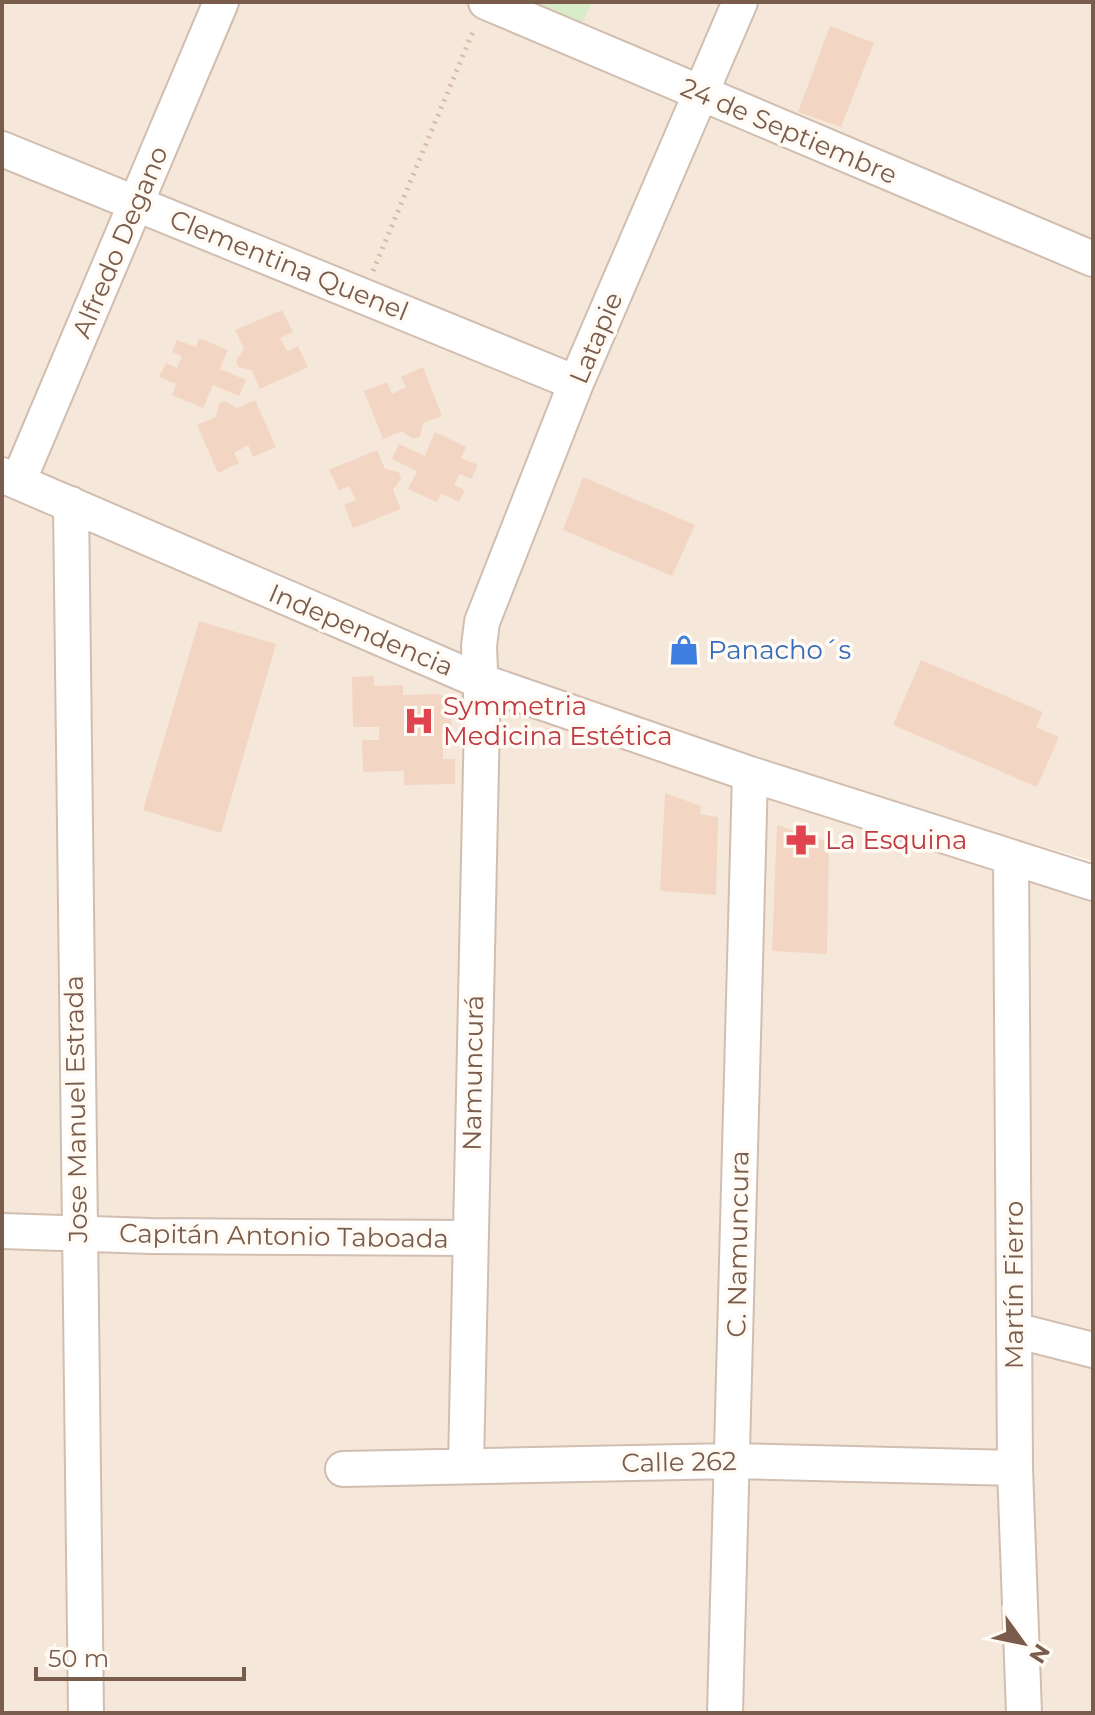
<svg xmlns="http://www.w3.org/2000/svg" width="1095" height="1715" font-family="Montserrat,sans-serif">
	<rect width="100%" height="100%" fill="#fdf6ec"/>
	<path fill="#f5e8da" d="M2,2H1093V861L752,762L493,666L2,465Z
		M2,486L1093,903V1713H2Z"/>
	<path fill="#d8ecc9" d="M485,2H592L575,39Z"/>
	<path fill="#f3d5c3" d="M830,26L874,43L841,127L798,112Z
		M282,310L293,332L280,338L287,351L298,346L308,367L260,389L252,370L238,367L236,360L244,349L235,330Z
		M199,338L228,350L220,369L246,380L239,396L213,385L203,408L172,395L176,384L159,377L166,363L177,368L182,356L172,352L177,340L196,347Z
		M423,367L442,416L423,423L420,437L413,439L402,431L383,439L364,391L387,382L392,394L406,387L401,377Z
		M255,400L276,447L253,457L248,445L234,453L239,463L218,473L197,425L216,417L219,403L225,401L237,408Z
		M435,432L466,447L461,458L478,465L471,479L460,474L454,485L465,490L459,502L441,493L437,502L408,489L417,471L392,459L399,444L425,456Z
		M377,450L385,469L399,472L401,479L393,490L401,509L353,528L344,505L356,500L349,486L339,491L329,470Z
		M583,477L695,525L672,576L563,530Z
		M199,621L276,644L221,833L143,810Z
		M921,660L1043,712L1036,727L1059,737L1037,787L893,725Z
		M374,676V686L403,685V695L440,694L451,706L452,739H443V759H455V784L404,785V771L363,772L362,740H379V727H353L352,677Z
		M665,793L701,806L700,814L718,817L716,895L660,891Z
		M777,825L829,842L827,954L772,951Z"/>
	<g fill="none" stroke-linecap="round" stroke-linejoin="round">
		<g stroke="#d1beb0" stroke-width="38">
			<path id="minor" d="M486,2L1093,259
				M2,149L576,383
				M2,475L480,681L750,774L1093,883
				M18,482L221,2
				M71,504L86,1713
				M1011,858L1015,1468L1024,1713
				M2,1231L151,1236L469,1238
				M1014,1330L1093,1350
				M466,1465L482,719L479,646L482,622L576,383L740,2
				M343,1469L733,1461L1015,1468
				M725,1713L750,774"/>
		</g>
		<path stroke="#d9b8a5" stroke-width="5" stroke-dasharray="2 6" stroke-linecap="butt" d="M373,271L474,29"/>
		<use href="#minor" stroke="#fff" stroke-width="34"/>
	</g>
	<defs>
		<g id="shop-bare" transform="scale(2.4)"><path d="M-5-2.5h2.3a2.7 3.5 0 0 1 5.4 0H5L5.5 6h-11ZM-1.5-2.5h3a1.5 2.3 0 0 0-3 0Z" fill="#3f7fe0" stroke="#fffaf3" stroke-width="2.5" paint-order="stroke"/></g>
		<g id="hospital-bare" transform="scale(2.4)"><path d="M-5-5h3v3.5h4V-5h3V5h-3V1.5h-4V5h-3Z" fill="#e0444e" stroke="#fffaf3" stroke-width="2.5" paint-order="stroke"/></g>
		<g id="pharmacy-bare" transform="scale(2.4)"><path d="M-2-6h4v4h4v4h-4v4h-4v-4h-4v-4h4Z" fill="#e0444e" stroke="#fffaf3" stroke-width="2.5" paint-order="stroke"/></g>
	</defs>
	<g fill-rule="evenodd">
		<use href="#shop-bare" x="684" y="650"/>
		<use href="#hospital-bare" x="419" y="721"/>
		<use href="#pharmacy-bare" x="801" y="840"/>
	</g>
	<g text-anchor="middle" dominant-baseline="central" stroke-width="7" stroke-linejoin="round" paint-order="stroke">
		<g font-size="26" fill="#7a5c4d" stroke="#fffaf3">
			<text transform="translate(789 131) rotate(23)">24 de Septiembre</text>
			<text transform="translate(120 242) rotate(-67)">Alfredo Degano</text>
			<text transform="translate(289 265) rotate(22)">Clementina Quenel</text>
			<text transform="translate(596 338) rotate(-67)">Latapie</text>
			<text transform="translate(361 630) rotate(23)">Independencia</text>
			<text transform="translate(473 1073) rotate(-89)">Namuncurá</text>
			<text transform="translate(76 1109) rotate(-91)">Jose Manuel Estrada</text>
			<text transform="translate(284 1236) rotate(1)">Capitán Antonio Taboada</text>
			<text transform="translate(738 1244) rotate(-89)">C. Namuncura</text>
			<text transform="translate(1014 1285) rotate(-90)">Martín Fierro</text>
			<text transform="translate(679 1462) rotate(-1)">Calle 262</text>
		</g>
		<g font-size="26" fill="#366cbe" stroke="#fffaf3" text-anchor="start">
			<text x="708" y="650">Panacho´s</text>
		</g>
		<g font-size="26" fill="#be3a42" stroke="#fffaf3" text-anchor="start">
			<text x="443" y="706">Symmetria<tspan x="443" dy="30">Medicina Estética</tspan></text>
			<text x="825" y="840">La Esquina</text>
		</g>
	</g>
	<rect width="1095" height="1715" fill="none" stroke="#7a5c4d" stroke-width="8"/>
	<g transform="translate(1023 1643) rotate(123)" stroke="#fffaf3" stroke-width="6" paint-order="stroke">
	<path d="M0-6L14 30L0 20L-14 30Z" fill="#7a5c4d"/>
	<text y="-12" font-size="22" font-weight="bold" text-anchor="middle" fill="#7a5c4d">N</text>
	</g>
	<path d="M36 1667v12h208v-12" fill="none" stroke="#7a5c4d" stroke-width="4"/>
	<text x="48" y="1667" font-size="24" fill="#7a5c4d" stroke="#fffaf3" stroke-width="6" paint-order="stroke">50 m</text>
</svg>
